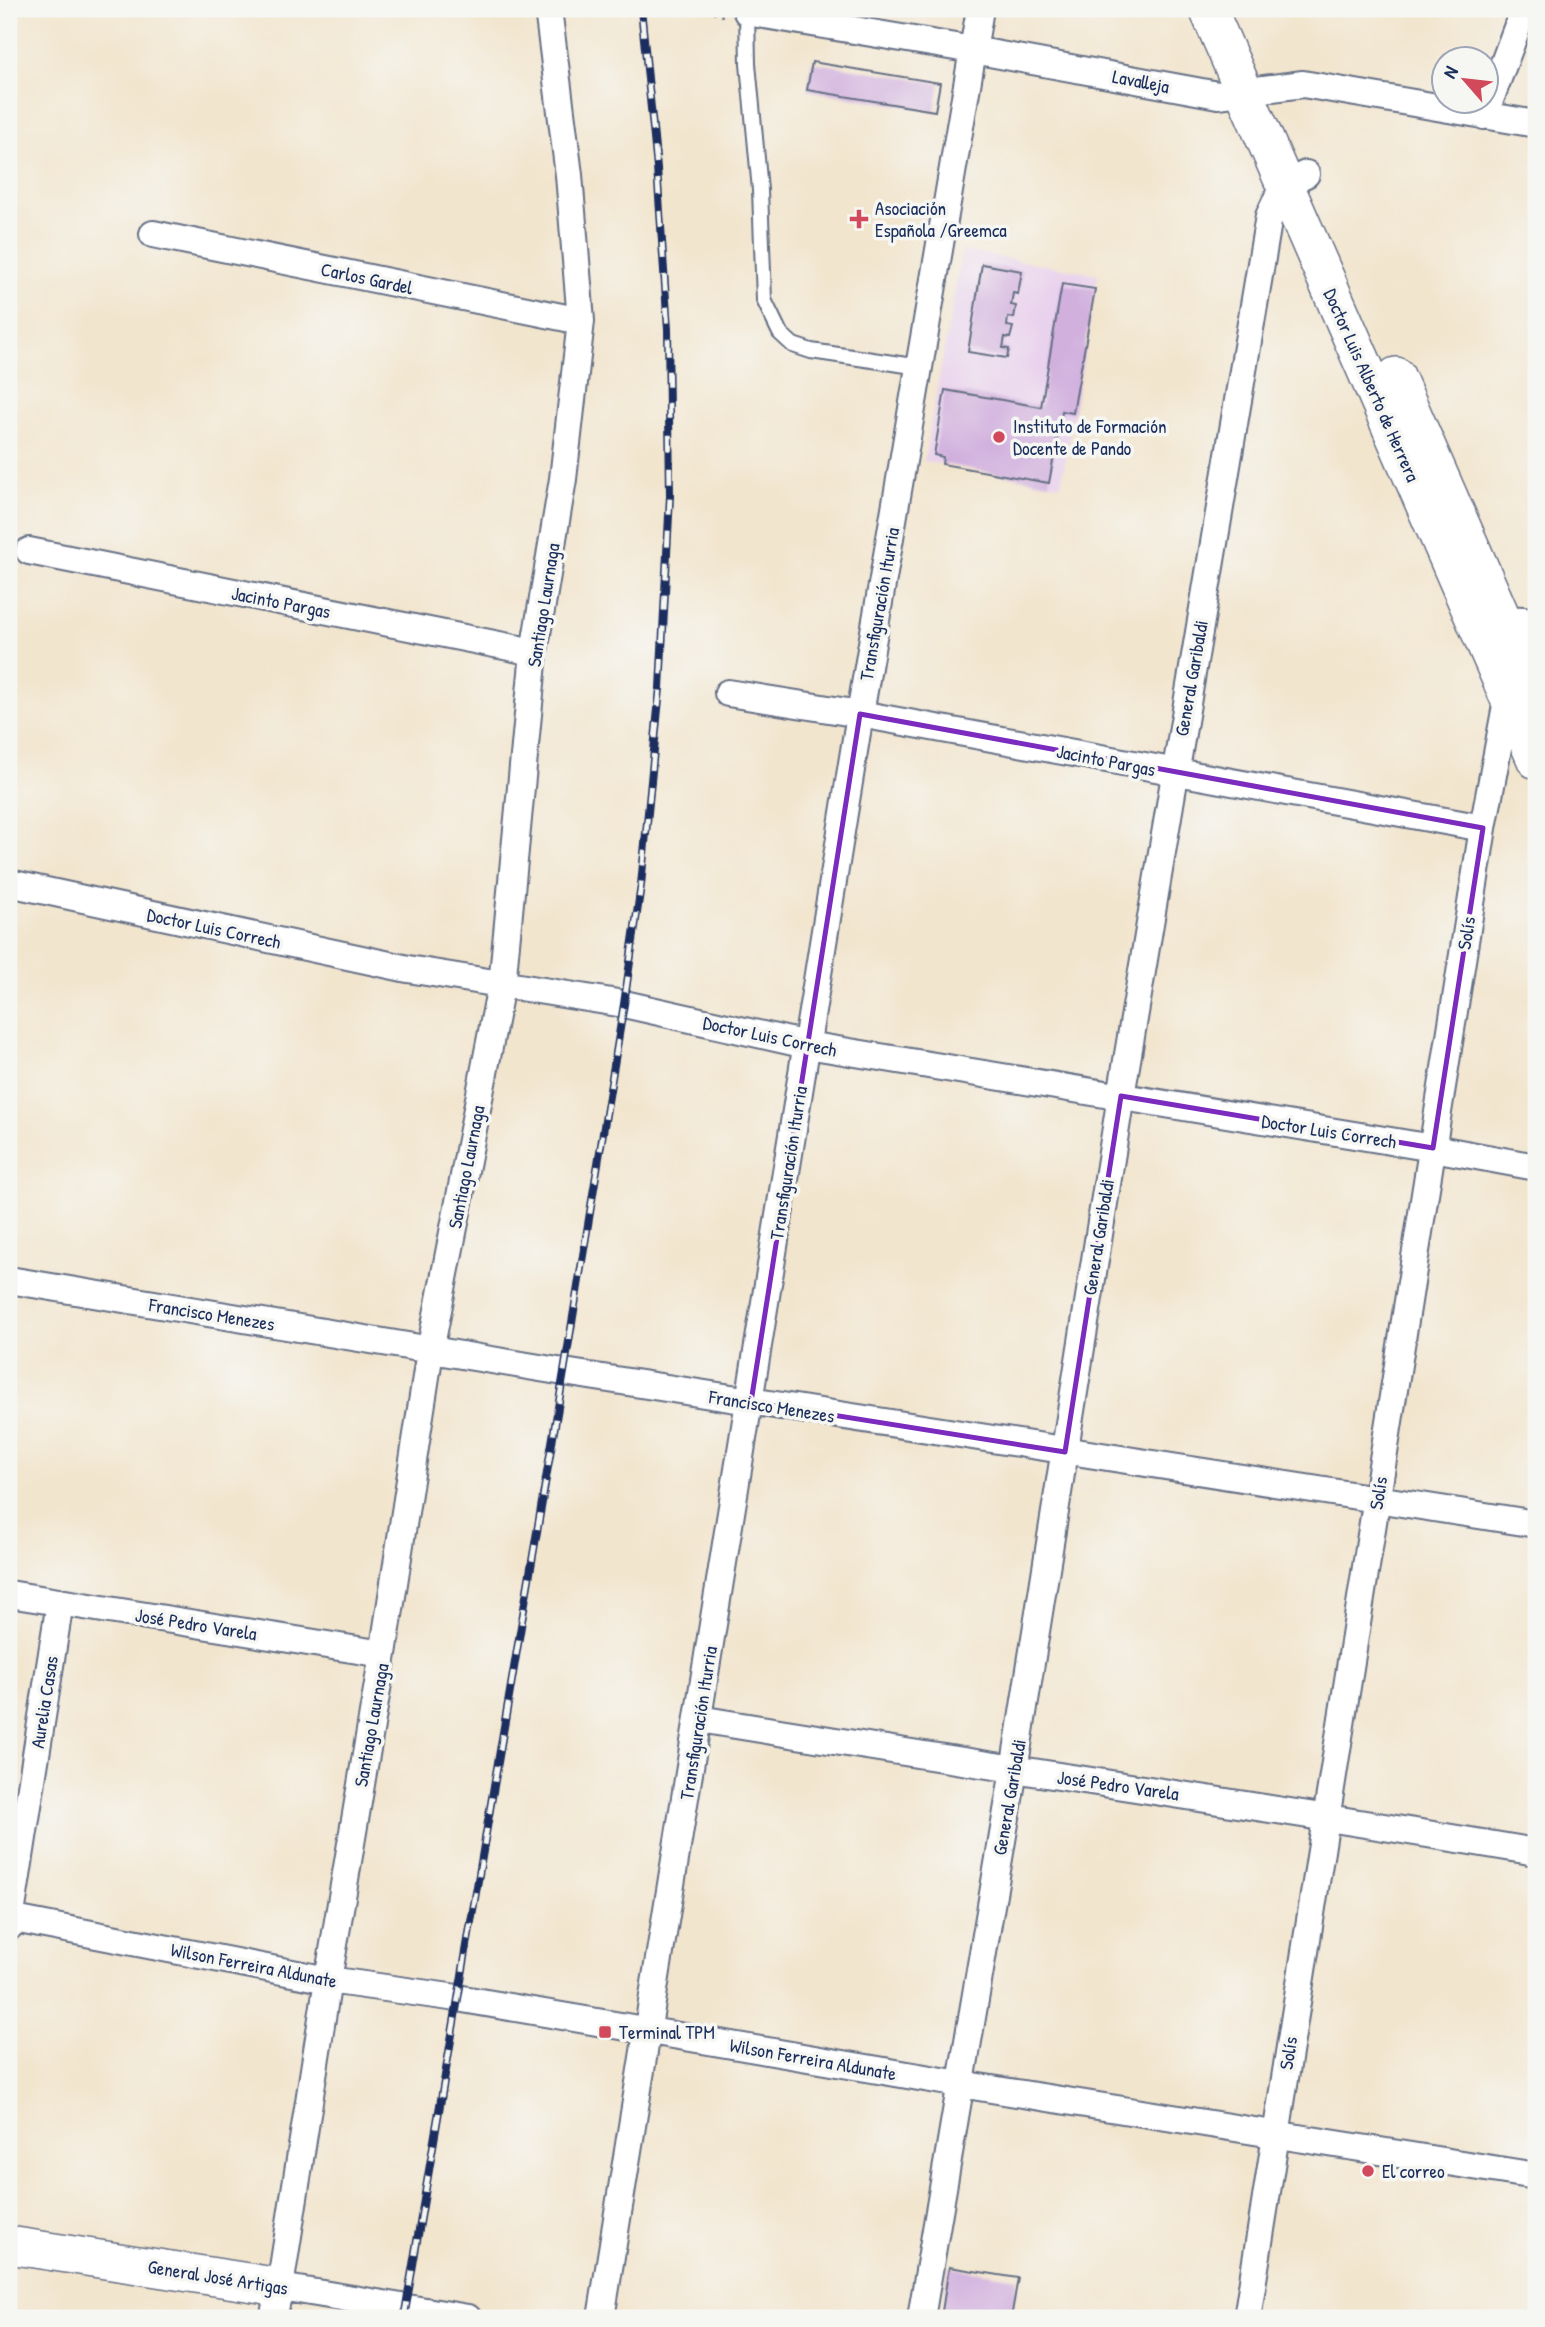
<svg xmlns="http://www.w3.org/2000/svg" width="1545" height="2327" font-family="'Patrick Hand',sans-serif">
	<rect width="100%" height="100%" fill="#f6f6f2"/>
	<filter id="ink" filterUnits="userSpaceOnUse"><feTurbulence type="fractalNoise" baseFrequency=".0143" numOctaves="2"/><feDisplacementMap in="SourceGraphic" scale="14" xChannelSelector="R" yChannelSelector="G"/><feConvolveMatrix kernelMatrix="1 2 1 2 8 2 1 2 1" color-interpolation-filters="sRGB"/></filter>
	<filter id="wash" filterUnits="userSpaceOnUse"><feTurbulence type="fractalNoise" baseFrequency=".00686" numOctaves="4" result="noise"/><feDisplacementMap in="SourceGraphic" scale="28" xChannelSelector="R" yChannelSelector="G"/><feGaussianBlur stdDeviation="1.57" result="paint"/><feColorMatrix in="noise" values="0 0 0 0 0 0 0 0 0 0 0 0 0 0 0 0 0 1.4 0 .05"/><feComposite in="paint" operator="in"/></filter>
	<g filter="url(#wash)">
		<rect width="100%" height="100%" fill="#f2e5ce"/>
		<path fill="#e9d2ed" d="M962,251L1098,274L1061,485L924,461Z"/>
		<g id="blocks">
			<path fill="#d1b0de" d="M812,62L940,83L935,111L807,90Z
				M982,264L1022,271L1018,294L1013,293L1011,305L1016,306L1014,318L1008,317L1007,326L1013,327L1010,338L1005,337L1003,348L1009,349L1007,358L968,352Z
				M1062,284L1095,289L1073,413L1062,411L1049,483L942,464L943,457L934,455L945,390L1041,407Z
				M949,2267L1018,2278L1011,2318H941Z"/>
		</g>
	</g>
	<g filter="url(#ink)">
		<use href="#blocks" fill-opacity="0" stroke="#666f85" stroke-width="2"/>
		<g fill="none" stroke-linecap="round" stroke-linejoin="round">
			<g stroke="#666f85" stroke-width="18">
				<path id="lane" d="M747,12L748,64L760,190L764,300L780,333L793,345L811,351L920,367"/>
			</g>
			<g stroke="#666f85" stroke-width="30">
				<path id="street" d="M747,12L973,50L1218,95L1303,84L1536,124
					M1484,116L1524,9
					M153,234L581,321
					M29,551L534,652
					M1489,630C1506,621 1518,616 1536,623
					M728,693L860,714L1483,828
					M9,883L408,969L624,1004L807,1045L1433,1148L1536,1167
					M9,1280L564,1372L1536,1524
					M9,1594L383,1654
					M699,1719C978,1765 1258,1805 1536,1852
					M9,1918L328,1980L457,1998L960,2084L1536,2176
					M9,1927L60,1602
					M280,2287L468,2318
					M273,2318L280,2287L328,1980L383,1654L430,1351L503,975L534,652L563,479L581,321L569,175L548,9
					M601,2318L860,714L980,9
					M921,2318L1014,1770L1121,1096L1269,216L1284,184L1306,174
					M1247,2318L1483,828L1508,695L1510,693"/>
			</g>
			<g stroke="#666f85" stroke-width="40">
				<path id="secondary" d="M1208,9L1536,760
					M1396,376L1536,696
					M9,2245L280,2287"/>
			</g>
			<path stroke="#666f85" stroke-width="4.5" stroke-dasharray="2 5" stroke-linecap="butt" d="M708,9L720,15L725,14"/>
			<use href="#lane" stroke="#fff" stroke-width="14"/>
			<use href="#street" stroke="#fff" stroke-width="26"/>
			<use href="#secondary" stroke="#fff" stroke-width="37"/>
			<g stroke="#1b2f5e" stroke-width="8">
				<path id="rail" d="M404,2318L564,1372L624,1004L641,885L660,688L670,496L668,329L657,168L641,9"/>
			</g>
			<use href="#rail" stroke="#f6f6f2" stroke-width="5" stroke-dasharray="16" stroke-linecap="butt"/>
		</g>
	</g>
	<path fill="none" stroke="#7b2cbf" stroke-width="5" stroke-linejoin="round" d="M860,714L1483,828L1433,1148L1121,1096L1065,1452L751,1402Z"/>
	<g fill="#d1495b" stroke="#f6f6f2" stroke-width="2.5">
		<path d="M855.5 208.5h7v7h7v7h-7v7h-7v-7h-7v-7h7z"/>
		<circle cx="999" cy="437" r="7"/>
		<rect x="598" y="2025" width="14" height="14" rx="3.5"/>
		<circle cx="1368" cy="2171" r="7"/>
	</g>
	<g text-anchor="middle" dominant-baseline="central" stroke-width="7" stroke-linejoin="round" paint-order="stroke">
		<g font-size="19" fill="#1b2f5e" stroke="#f6f6f2">
			<text transform="translate(1141 81) rotate(11)">Lavalleja</text>
			<text transform="translate(367 278) rotate(12)">Carlos Gardel</text>
			<text transform="translate(1372 385) rotate(66)">Doctor Luis Alberto de Herrera</text>
			<text transform="translate(281 602) rotate(11)">Jacinto Pargas</text>
			<text transform="translate(879 604) rotate(-80)">Transfiguración Iturria</text>
			<text transform="translate(543 605) rotate(-81)">Santiago Laurnaga</text>
			<text transform="translate(1191 678) rotate(-80)">General Garibaldi</text>
			<text transform="translate(1106 760) rotate(11)">Jacinto Pargas</text>
			<text transform="translate(214 928) rotate(12)">Doctor Luis Correch</text>
			<text transform="translate(1466 933) rotate(-81)">Solís</text>
			<text transform="translate(770 1036) rotate(12)">Doctor Luis Correch</text>
			<text transform="translate(1329 1131) rotate(9)">Doctor Luis Correch</text>
			<text transform="translate(788 1163) rotate(-81)">Transfiguración Iturria</text>
			<text transform="translate(466 1167) rotate(-79)">Santiago Laurnaga</text>
			<text transform="translate(1098 1237) rotate(-81)">General Garibaldi</text>
			<text transform="translate(212 1314) rotate(9)">Francisco Menezes</text>
			<text transform="translate(772 1406) rotate(9)">Francisco Menezes</text>
			<text transform="translate(1378 1493) rotate(-81)">Solís</text>
			<text transform="translate(196 1624) rotate(9)">José Pedro Varela</text>
			<text transform="translate(44 1702) rotate(-81)">Aurelia Casas</text>
			<text transform="translate(698 1723) rotate(-81)">Transfiguración Iturria</text>
			<text transform="translate(371 1725) rotate(-80)">Santiago Laurnaga</text>
			<text transform="translate(1118 1785) rotate(8)">José Pedro Varela</text>
			<text transform="translate(1009 1797) rotate(-80)">General Garibaldi</text>
			<text transform="translate(254 1965) rotate(11)">Wilson Ferreira Aldunate</text>
			<text transform="translate(1288 2053) rotate(-81)">Solís</text>
			<text transform="translate(813 2059) rotate(10)">Wilson Ferreira Aldunate</text>
			<text transform="translate(218 2277) rotate(9)">General José Artigas</text>
		</g>
		<g font-size="19" fill="#1b2f5e" stroke="#f6f6f2" text-anchor="start">
			<text x="875" y="208">Asociación<tspan x="875" dy="22">Española /Greemca</tspan></text>
			<text x="1013" y="426">Instituto de Formación<tspan x="1013" dy="22">Docente de Pando</tspan></text>
			<text x="619" y="2032">Terminal TPM</text>
			<text x="1382" y="2171">El correo</text>
		</g>
	</g>
	<rect width="1545" height="2327" fill="none" stroke="#f6f6f2" stroke-width="35"/>
	<g transform="translate(1465 80) rotate(298)"><circle r="33" fill="#f6f6f2" stroke="#9ea6b7" stroke-width="2"/>
	<path d="M0-5L12 26L0 18L-12 26Z" fill="#d1495b"/>
	<text y="-10" font-size="19" font-weight="bold" text-anchor="middle" fill="#1b2f5e">N</text>
	</g>
</svg>
